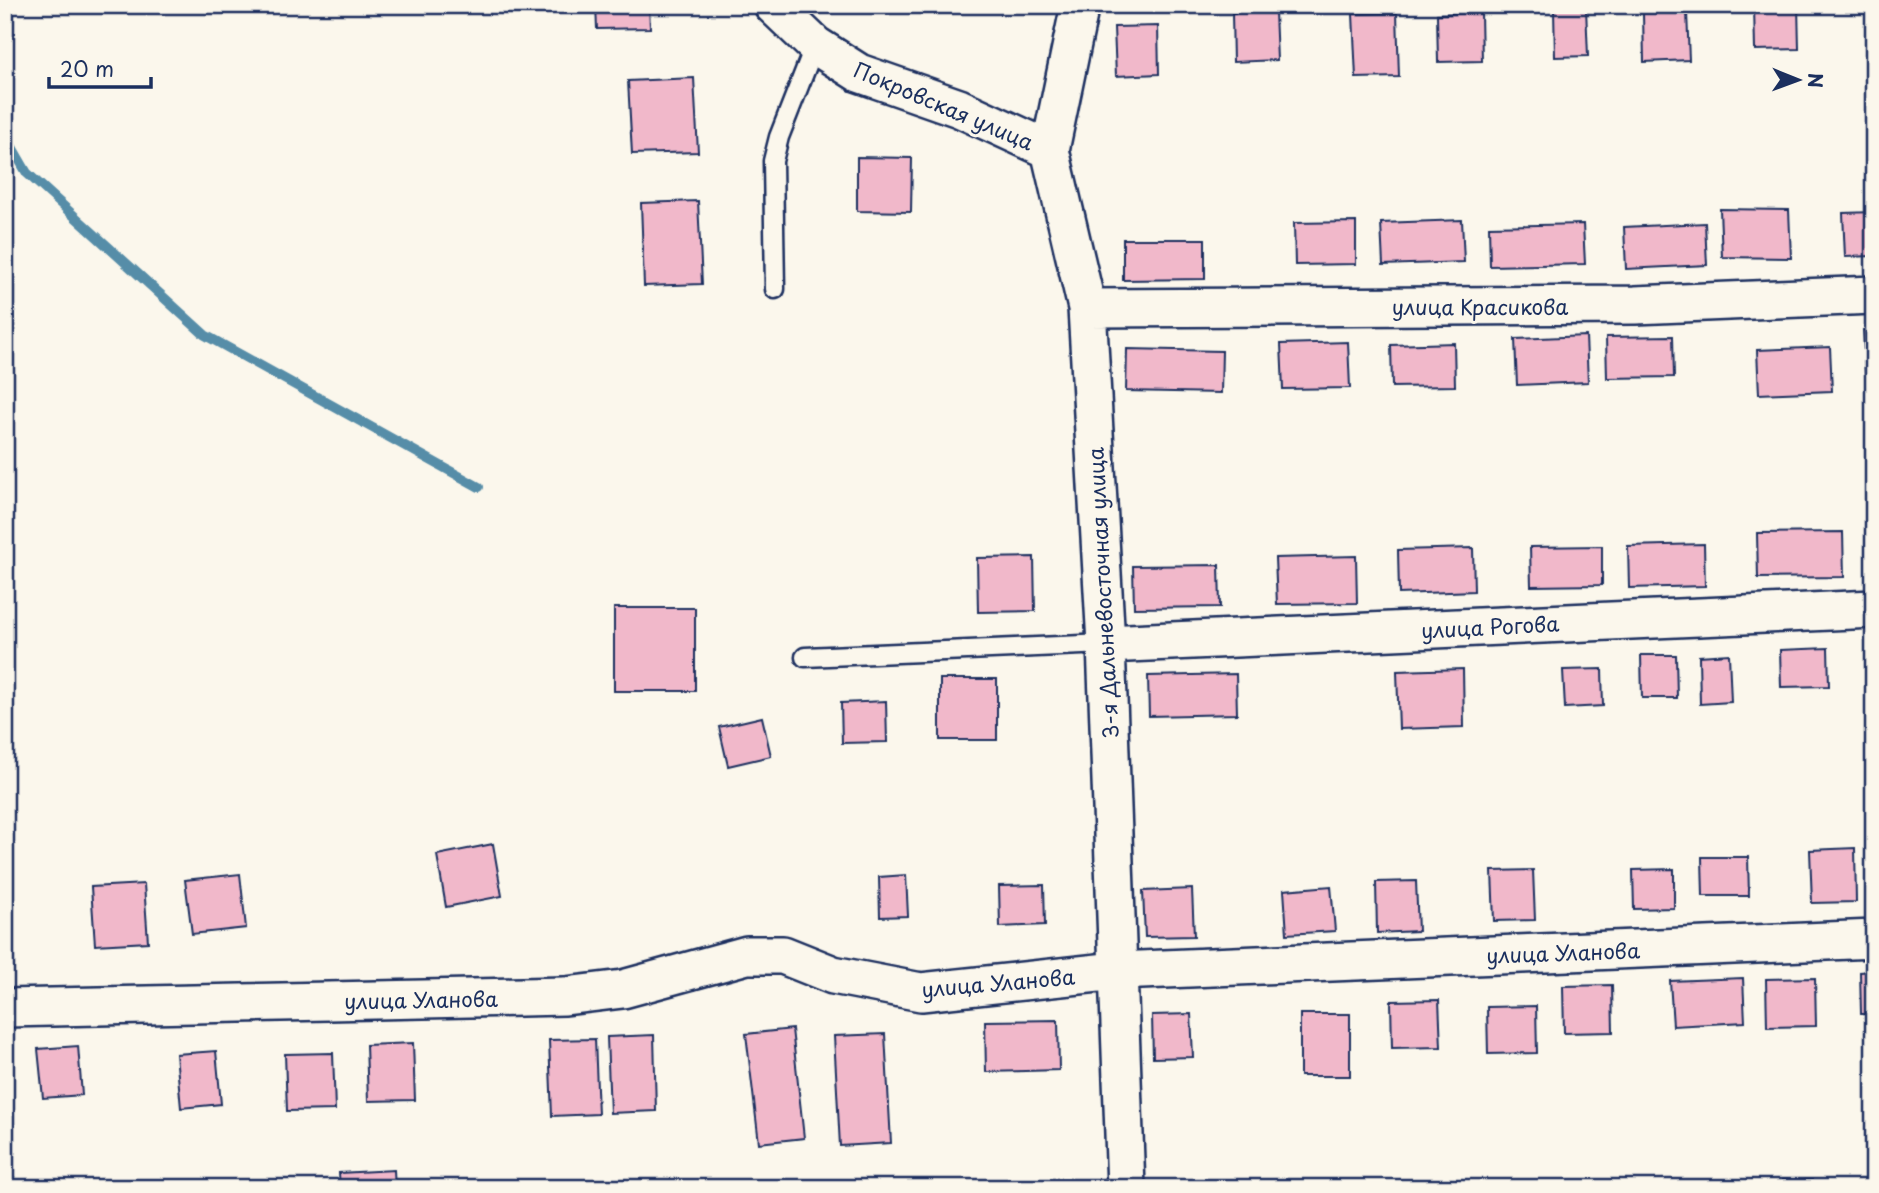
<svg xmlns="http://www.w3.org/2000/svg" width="1879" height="1193" font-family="'Playpen Sans',sans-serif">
	<rect width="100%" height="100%" fill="#fbf7ec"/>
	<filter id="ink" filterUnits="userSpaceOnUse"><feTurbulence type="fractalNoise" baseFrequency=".0143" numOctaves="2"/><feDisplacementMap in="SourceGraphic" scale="14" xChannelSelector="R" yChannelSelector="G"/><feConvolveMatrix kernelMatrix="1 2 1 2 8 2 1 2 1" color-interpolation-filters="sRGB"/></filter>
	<g filter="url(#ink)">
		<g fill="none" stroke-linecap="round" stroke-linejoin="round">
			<path stroke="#568da8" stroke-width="10" d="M5,135L27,173L205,335L479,487"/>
		</g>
		<path fill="#f1b8ca" stroke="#1b2f5e" stroke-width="2" d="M596,5H649L650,28L597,29Z
			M1754,5H1798L1799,49L1755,50Z
			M1586,8L1588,56L1555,57L1554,9Z
			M1275,12L1277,60L1233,62L1232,13Z
			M1687,12L1689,60L1644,62L1643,13Z
			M1397,13L1399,77L1356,78L1353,14Z
			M1481,13L1482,61L1438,62L1437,14Z
			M1158,26L1159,74L1116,76L1114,27Z
			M694,78L698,152L632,154L628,81Z
			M857,157L912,158L911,212L857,211Z
			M698,201L702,284L644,286L641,203Z
			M1720,209L1789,210L1791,258L1722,257Z
			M1874,212V256L1845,257L1843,213Z
			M1462,220L1464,262L1383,265L1381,223Z
			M1356,222V264L1295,265L1294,223Z
			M1705,223L1707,265L1626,269L1624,227Z
			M1583,224L1585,264L1490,266L1489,226Z
			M1123,239H1205V279L1123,280Z
			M1863,330H1874V373H1865Z
			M1586,336L1588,382L1517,385L1515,339Z
			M1673,336L1674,377L1607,378L1606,337Z
			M1348,342L1350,388L1283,389L1281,344Z
			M1454,343L1455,386L1392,387L1391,345Z
			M1830,347L1832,391L1759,394L1757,350Z
			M1127,349L1222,351L1221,393L1126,391Z
			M1843,532L1844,577L1758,578L1757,533Z
			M1704,544L1705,586L1629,588L1628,546Z
			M1602,546V585L1531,586L1530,547Z
			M1473,548L1474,591L1399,594L1398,550Z
			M1356,556L1357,603L1277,604L1275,558Z
			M1034,557L1035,611L978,612L977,558Z
			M1219,565L1220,607L1134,608L1133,566Z
			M614,608H695V691H614Z
			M1828,648L1829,686L1781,687L1780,650Z
			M1729,654L1731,702L1700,704L1699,656Z
			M1641,655H1676L1677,698H1642Z
			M1463,669L1464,727L1399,729L1397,671Z
			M1602,669L1603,706L1565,708L1563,670Z
			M1236,674L1237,714L1149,716L1148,676Z
			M940,679H997V740H940Z
			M886,701L887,742L842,743L841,703Z
			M762,717L771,756L728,766L719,727Z
			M493,844L502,896L446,907L437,855Z
			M1855,848L1856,902L1812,903L1810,850Z
			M1702,857H1748L1749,896H1703Z
			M1674,869V908L1634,909L1633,870Z
			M1533,870L1535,920L1494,921L1492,871Z
			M240,874L246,928L192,934L185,880Z
			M906,875L908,916L880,917L879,877Z
			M1416,881L1418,931L1377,933L1376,882Z
			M144,884L148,942L95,945L91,887Z
			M1044,885L1045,925L1000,927L999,886Z
			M1331,886L1335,931L1287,934L1284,890Z
			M1192,889L1194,936L1145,937L1143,891Z
			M1874,971V1014H1861L1860,972Z
			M1743,978L1745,1022L1673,1026L1670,981Z
			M1815,978L1816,1026L1767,1027L1766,979Z
			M1612,985L1613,1032L1564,1033L1563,986Z
			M1439,1000L1441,1047L1392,1048L1391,1001Z
			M1536,1006L1537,1053L1488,1054L1487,1007Z
			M1191,1014L1193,1057L1153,1058L1152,1015Z
			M1300,1014H1350V1076H1300Z
			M1058,1020L1059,1070L986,1072L985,1021Z
			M792,1029L804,1138L759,1143L746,1034Z
			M885,1034L891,1143L840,1146L834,1036Z
			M654,1035L656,1111L610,1113L607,1037Z
			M595,1039L598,1114L552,1116L549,1040Z
			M413,1043L415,1100L368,1101L366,1045Z
			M78,1046L82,1095L43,1098L38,1049Z
			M216,1051L221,1104L181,1108L176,1054Z
			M333,1053L335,1110L287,1111L285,1054Z
			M394,1170L395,1188H340L339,1173Z
			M1782,1180H1812V1188H1782Z"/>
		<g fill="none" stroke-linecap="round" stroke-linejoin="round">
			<g stroke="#1b2f5e" stroke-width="23">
				<path id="service" d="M775,289L773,161L779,137L815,45
					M805,657L1106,644"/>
			</g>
			<g stroke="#1b2f5e" stroke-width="42">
				<path id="minor" d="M773,5L815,45L859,73L959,108L1050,150
					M1080,5L1050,150L1087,308L1106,644L1126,1188
					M1087,308L1635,305L1874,295
					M1106,644L1874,609
					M5,1008L565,996L623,989L747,955H783L833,975L921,992L1117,971L1874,939"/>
			</g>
			<use href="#service" stroke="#fbf7ec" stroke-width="18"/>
			<use href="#minor" stroke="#fbf7ec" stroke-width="37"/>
		</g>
	</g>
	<g text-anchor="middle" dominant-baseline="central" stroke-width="6" stroke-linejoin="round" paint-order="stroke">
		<g font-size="21" fill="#1b2f5e" stroke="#fbf7ec">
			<text transform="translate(944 105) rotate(23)">Покровская улица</text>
			<text x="1480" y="306">улица Красикова</text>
			<text transform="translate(1102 593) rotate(-93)">3-я Дальневосточная улица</text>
			<text transform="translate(1490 626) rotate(-3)">улица Рогова</text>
			<text transform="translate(1563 952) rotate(-2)">улица Уланова</text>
			<text transform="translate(998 982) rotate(-5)">улица Уланова</text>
			<text transform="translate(421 999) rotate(-1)">улица Уланова</text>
		</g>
	</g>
	<rect width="1879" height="1193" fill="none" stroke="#fbf7ec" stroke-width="28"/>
	<rect x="14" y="14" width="1851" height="1165" fill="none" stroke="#1b2f5e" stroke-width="2.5" filter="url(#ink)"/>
	<g transform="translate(1798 80) rotate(91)" stroke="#fbf7ec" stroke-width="5" paint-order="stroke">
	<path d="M0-5L12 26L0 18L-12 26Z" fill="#1b2f5e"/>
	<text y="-10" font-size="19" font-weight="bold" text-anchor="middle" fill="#1b2f5e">N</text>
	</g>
	<path d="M49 77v10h102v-10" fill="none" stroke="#1b2f5e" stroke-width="3.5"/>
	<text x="60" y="77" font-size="21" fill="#1b2f5e" stroke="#fbf7ec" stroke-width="5" paint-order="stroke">20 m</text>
</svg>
